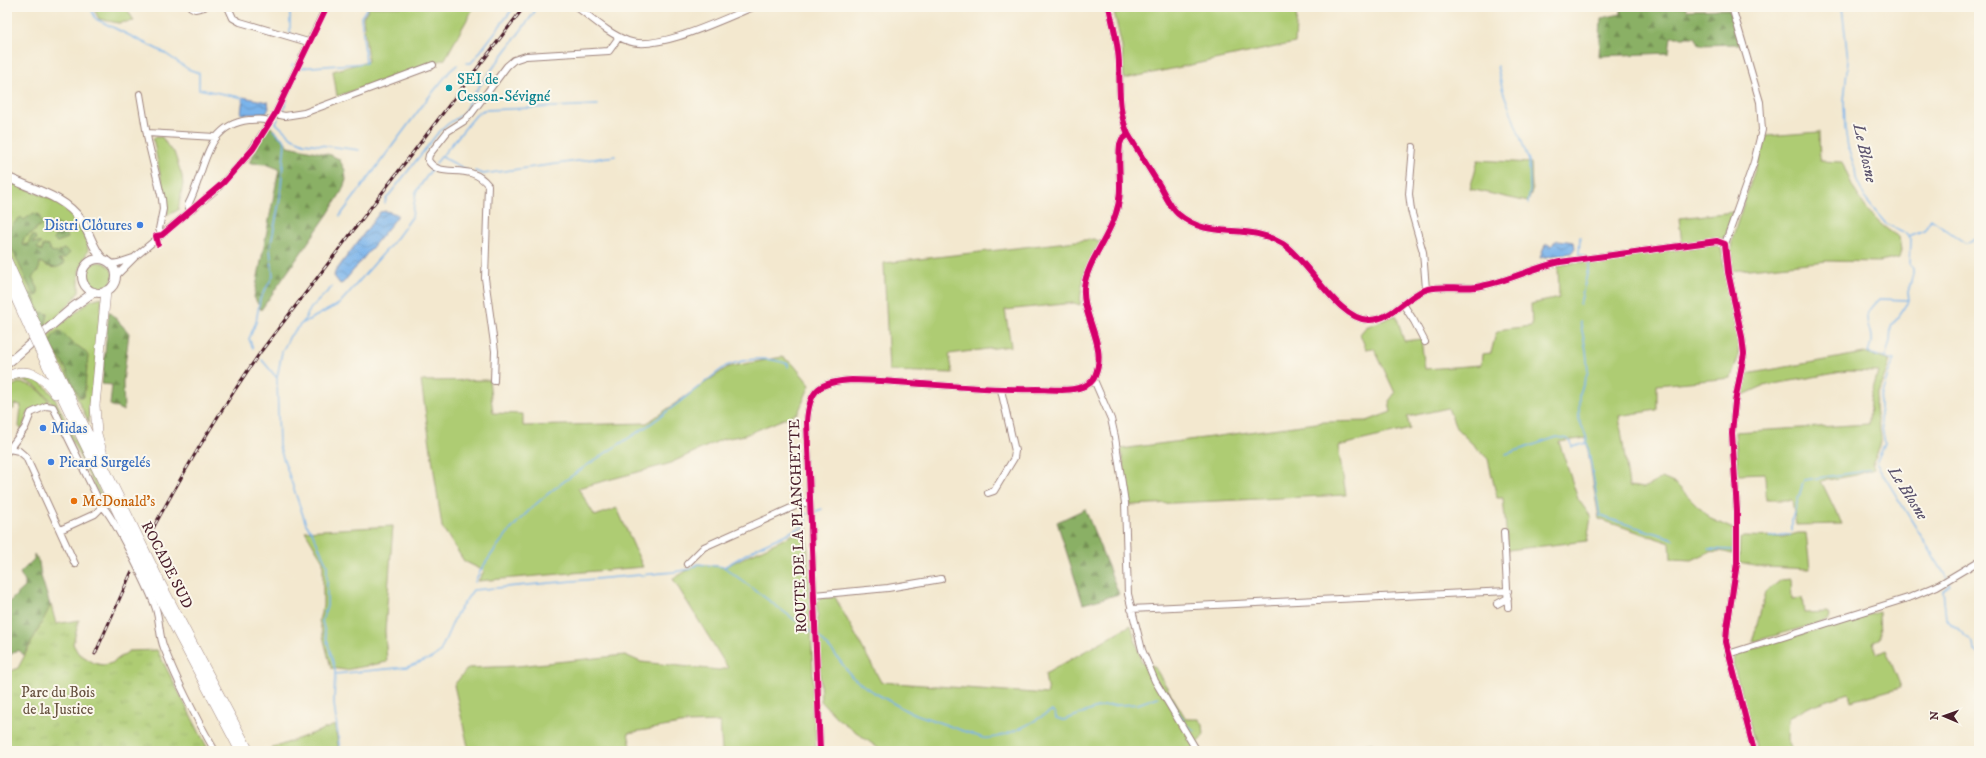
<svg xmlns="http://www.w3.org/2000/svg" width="1986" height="758" font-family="'IM FELL DW Pica',serif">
	<defs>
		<pattern id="forest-firs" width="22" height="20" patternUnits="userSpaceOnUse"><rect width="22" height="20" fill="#8ab065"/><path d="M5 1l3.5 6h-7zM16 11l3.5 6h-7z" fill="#738f53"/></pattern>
		<pattern id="park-tufts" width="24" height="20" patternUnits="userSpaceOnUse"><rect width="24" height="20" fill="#aecc73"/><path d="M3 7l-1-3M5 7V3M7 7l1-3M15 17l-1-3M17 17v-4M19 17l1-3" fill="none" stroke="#97af64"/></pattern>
		<pattern id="water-waves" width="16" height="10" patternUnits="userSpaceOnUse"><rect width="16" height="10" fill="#7ab4eb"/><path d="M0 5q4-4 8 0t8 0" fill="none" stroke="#6692bf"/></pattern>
	</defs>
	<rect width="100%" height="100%" fill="#fbf7ec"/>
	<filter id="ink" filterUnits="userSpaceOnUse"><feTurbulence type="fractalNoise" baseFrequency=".025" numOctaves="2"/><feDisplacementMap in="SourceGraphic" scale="8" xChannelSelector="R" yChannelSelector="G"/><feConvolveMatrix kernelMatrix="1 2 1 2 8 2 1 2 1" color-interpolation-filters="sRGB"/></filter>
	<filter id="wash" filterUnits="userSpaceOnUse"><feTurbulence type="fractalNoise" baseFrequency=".012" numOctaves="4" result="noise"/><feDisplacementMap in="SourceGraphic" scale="16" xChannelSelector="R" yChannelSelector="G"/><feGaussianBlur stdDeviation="0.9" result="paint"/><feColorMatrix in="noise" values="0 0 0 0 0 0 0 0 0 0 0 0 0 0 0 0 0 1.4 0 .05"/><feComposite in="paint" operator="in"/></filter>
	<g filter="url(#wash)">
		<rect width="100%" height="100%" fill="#f3e8cf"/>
		<path fill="#aecc73" stroke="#7c764f" d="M93,7H126L134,21L118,23L99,19Z
			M370,7H474L445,59L337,96L333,71L368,61L363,17Z
			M1113,7H1297L1295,43L1124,79L1122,47Z
			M1819,132L1820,161L1842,162C1855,194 1868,219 1899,237L1901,250L1899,258L1880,262L1827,261L1730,271L1732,239L1766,136Z
			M157,137H162L169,148L174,152L182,176L183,184L178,210L168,215L153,138Z
			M1478,160L1531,163L1532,191L1528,202L1470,189Z
			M7,181L59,202L77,219L86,237L88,250L79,271V291L74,299L44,330L48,314L39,312L33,295H27L7,248Z
			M1733,212L1725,237L1718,240L1682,244L1679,218Z
			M1094,239L1101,242C1088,266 1081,277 1080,305L1074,303L1005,310L1011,346L949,354L953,373L889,371L884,263Z
			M1718,244L1721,248L1739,345L1738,358L1731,378L1657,385V410L1619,416L1629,486L1644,488L1662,478L1676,484L1711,519L1733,529V554L1720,551L1709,552L1692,560L1671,559L1670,543L1599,519L1586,438L1559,442L1578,499L1591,517L1587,541L1508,550L1503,498H1497L1488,459L1456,428L1448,408L1407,417L1410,429L1338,446L1346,495L1130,505L1121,449L1324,422L1367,421L1391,412L1389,401L1395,393L1374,348L1366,349L1360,334L1366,327L1396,315L1404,341L1421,339L1425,369L1481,365L1482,354L1491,353L1496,333L1504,329L1532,326L1531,304L1559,298L1558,265Z
			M85 276a14 14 0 1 1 28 0a14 14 0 1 1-28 0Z
			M102,297L96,369L89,408V423L47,336L91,300Z
			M1864,353L1890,361C1887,371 1875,398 1875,406C1877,433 1889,435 1872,463L1874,469L1856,475L1821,481L1842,524L1796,525L1792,500H1766L1765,473L1738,474L1735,432L1869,424L1870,399L1878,372L1847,371L1763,386L1741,396L1747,374Z
			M782,357L793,364L810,385L798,413L745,435L723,439L668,464L578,488L595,516L617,508L643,567L478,581L484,571L464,561L442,527L421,381L489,380L493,413L523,414V426L647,423L728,367Z
			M25,375L42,383L53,395L113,517L105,507L55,407C44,393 27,370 7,386V380Z
			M18,383C33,383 43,391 50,404L28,413L22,429L19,427L21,405L14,404V409H9V407L7,406V389Z
			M393,526L385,631L387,662L345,670L331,668L319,620L323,606V561L305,531Z
			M807,528L816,751H722L720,722L686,723L628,733L632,751H469L454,685L468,668L517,666L625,655L641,662L719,670L728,668L673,579L698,564L724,567Z
			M1798,533H1806L1810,569L1764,567L1739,562L1740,538L1744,536L1784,537Z
			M1791,579L1792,599L1802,598L1804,613L1828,612L1830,616L1829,620L1752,642L1766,592L1781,580Z
			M835,597L881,682L1048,694L1045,674L1131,625L1142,663L1154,666L1186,719H1199L1203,725L1204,735L1197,743L1202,751H882L837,718L821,701L817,602L821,598Z
			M1879,612L1880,638L1873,642L1877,654L1886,650L1901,687L1851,701L1849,693L1811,706L1788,718L1787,740L1793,751H1757L1733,663L1737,653Z
			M335,725L339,751H265Z
			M1372,743L1375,751H1330Z"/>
		<path fill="url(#forest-firs)" stroke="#6a6848" d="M1621,7H1686L1687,10L1729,9L1739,44L1700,45L1695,37H1671L1669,53L1599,56L1601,18L1621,14Z
			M269,125L289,146L331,155L339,159L345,170L346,180L342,191L328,214L261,310L254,297L279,169L266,164L249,163Z
			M34,213L40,215V220L45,224L36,228V230L24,238L22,245L28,244L32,236H35L36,239L32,242L41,243L37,248L42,251L43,245L48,246L51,251L58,253L63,249L67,250L70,253L65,258L58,260L64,262V264C54,270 50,268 40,262C40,269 37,273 32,277L38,288V295L36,296L30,288L7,238C8,229 14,222 21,217L24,220Z
			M56,223L60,226L68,238L57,242L54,240L55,236L50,227Z
			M30,293L33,295L39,312L48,314L44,330L27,295Z
			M109,311L129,333L123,382L124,411L110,405L112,385L102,384Z
			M58,331C65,332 65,336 70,341C77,347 83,347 88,356L84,397H79L63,363L50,344L52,337Z
			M1085,509L1119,594L1083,604L1057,522Z
			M34,554L39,562L41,576L51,608L24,655L18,650L10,655L7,653V604L25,587V582L20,573L34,559Z"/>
		<path fill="url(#park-tufts)" stroke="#7c764f" d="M51,605L56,624L79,620L73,644L78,653L94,663L104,665L112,663L129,651L157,650L209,751H7V673L18,668Z"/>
		<path fill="url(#water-waves)" stroke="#626a8b" d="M243,97L268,102L269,108L266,114H241Z
			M386,211L397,214V217L343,283L340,284L334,276L335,272L380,212Z
			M1558,240L1574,242L1575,248L1571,253L1540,258L1545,245L1547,244L1552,246L1554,242Z"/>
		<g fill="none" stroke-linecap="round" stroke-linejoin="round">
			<path stroke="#7ab4eb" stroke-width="1.5" d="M90,7L96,19L163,52L188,69L199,73V89L244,98
				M290,7V33L292,34
				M1842,7L1848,60L1844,101L1845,129L1848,147L1855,169L1856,178L1866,200L1886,224L1906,233L1911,239L1910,264L1913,267V274L1908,292L1909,300L1891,327L1890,341L1885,358L1895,360L1889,371L1880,400V418L1885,443L1876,463L1947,578
				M467,63H471L477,56L514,7
				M292,66L293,64
				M1497,66L1503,91L1529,161L1530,190L1528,203
				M298,68L366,63L361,17L368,7
				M475,92L534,13V7
				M282,114L287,100
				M278,119L276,123L292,138L304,143L359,150
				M442,157L465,169
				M436,163L477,114L484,110L598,105
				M475,171L483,174L615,156
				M385,203L386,199L437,134L448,124L463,114L470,100
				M340,216L425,102L450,71L457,65
				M1909,236L1924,230L1931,219L1965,243L1971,242L1979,237
				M1580,237L1579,254L1584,256
				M1580,304L1590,261
				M1580,321L1586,350L1588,371L1579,396V419L1586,436L1600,516L1674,539
				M303,322L311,308L332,287
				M253,348L249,339L256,322L260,299L273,276L270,249L280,198L285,141L273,130
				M1885,358L1868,353C1876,332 1866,331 1867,315C1868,309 1875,303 1879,299L1909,300
				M262,360L277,378L279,446L306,524L312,532L327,565V606L322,621L335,670L334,704L340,751
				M277,378L282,352L290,336L301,324L339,304L396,239L412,217L416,192L431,170
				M1506,454L1557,437L1567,439L1571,442L1572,447L1587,443
				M814,512L822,509
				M1792,530V519L1804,480L1859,472L1870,469
				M1769,537L1791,534
				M1708,549L1733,550
				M724,567L760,546L806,525L805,514H807
				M1948,581L1950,585L1943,590L1946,619L1949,623L1957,628L1973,643L1974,651L1979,654
				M475,582C479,571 487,561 494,551C532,496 590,463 646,427C673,408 699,386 726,366C746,358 767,356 788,364V367
				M819,637L834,653L852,677L868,689L907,711L983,738C1004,740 1033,722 1051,711L1055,712L1056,718L1064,720L1103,706L1138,704L1158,697
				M335,674L407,667L432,658L440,652L456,615L473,590L674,572L690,569L698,564L724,567L811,632
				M1167,694L1186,725L1195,731"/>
		</g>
	</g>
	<g filter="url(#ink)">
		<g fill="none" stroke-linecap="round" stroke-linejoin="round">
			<g stroke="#9e847d" stroke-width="8">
				<path id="minor" d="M191,7L195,9L204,7
					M228,7L233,18L240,22L308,42
					M577,7C593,19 609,34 628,41C657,52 723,19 753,7
					M1109,7C1113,26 1119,45 1119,65C1120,90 1118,111 1128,134C1139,152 1149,169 1160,186C1165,195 1170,207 1178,214C1211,242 1246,221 1283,244C1309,261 1339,322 1370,320C1394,319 1406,295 1428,289C1443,285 1460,289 1476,287C1505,283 1531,268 1560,262L1717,241L1725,244L1728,272L1742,337L1744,354L1735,402L1732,433L1737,511V563L1727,628L1726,642L1754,751
					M140,94L148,141L162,199L163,209L159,229L162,235
					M275,114L285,116L304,113L433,65
					M147,133L215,137
					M1413,147L1409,194L1411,210L1423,252L1426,289
					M190,211L188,205C206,172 203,125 249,120C256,120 265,118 270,122
					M1725,244L1754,162L1762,130L1760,102L1732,7
					M111,264L118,263L133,258
					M116,276L136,256L218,188L249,154L275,114L326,7
					M1403,304L1414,321L1425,342
					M1094,380L1111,419L1115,437L1125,503L1128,594L1142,650L1155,681L1197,751
					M494,381L495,351L485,278L488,185C469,160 440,181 428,160L429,155L448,131L464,121L471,114L507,66L514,60L526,56L609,51L619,37
					M9,449L19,451L26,457L75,564
					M7,452L25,428L31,413L46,406L53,407L101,505L99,510L95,514L60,530
					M988,493L994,491L1014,458L1015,451L1001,390
					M101,505C113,514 151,593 156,609C160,622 159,636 164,648C178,683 196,718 215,751
					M1504,532L1508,607
					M687,564L704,547L800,504L810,502
					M814,595L888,588L941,579
					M1497,604L1508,598
					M1131,609L1508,591
					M1728,654L1911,597L1937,586L1979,561
					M820,751L807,422C809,388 820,382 852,380C914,381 975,391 1036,389C1051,389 1068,392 1082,387C1088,385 1093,382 1095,376C1108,345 1082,318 1084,288C1086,264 1109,237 1116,213C1124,190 1117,167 1120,144L1122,139L1128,134"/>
			</g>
			<g stroke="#9e847d" stroke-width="10">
				<path id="major" d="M7,177C33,190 63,195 81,220C89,231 94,251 102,258
					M82 276a17 17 0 1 1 34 0a17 17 0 1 1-34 0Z
					M7,364L73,307L94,292"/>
			</g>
			<g stroke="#9e847d" stroke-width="10">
				<path id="highway" d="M7,260L36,324
					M7,279L30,330
					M45,345L160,582L249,751
					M39,349L153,586L240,751
					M7,377C26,365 44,376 55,394
					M103,455L97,434L95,405L106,291"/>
			</g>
			<use href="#minor" stroke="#fff" stroke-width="6"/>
			<use href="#major" stroke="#fff" stroke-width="8"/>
			<use href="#highway" stroke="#fff" stroke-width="9"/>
			<g stroke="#4a1f2b" stroke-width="3">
				<path id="rail" d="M151,532C185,469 221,408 262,350L524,7
					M95,654L131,573"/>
			</g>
			<use href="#rail" stroke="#fbf7ec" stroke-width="1.5" stroke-dasharray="4.5" stroke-linecap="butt"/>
			<g stroke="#9e847d" stroke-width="10" stroke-linecap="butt">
				<path id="highway-bridge" d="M36,324L45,345
					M30,330L39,349"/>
			</g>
			<use href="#highway-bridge" stroke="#fff" stroke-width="9"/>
			<g stroke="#fbf7ec" stroke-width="8">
				<path id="cycleway" d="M1109,7C1113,26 1119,45 1119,65C1120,90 1118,111 1128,134C1139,152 1149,169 1160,186C1165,195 1170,207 1178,214C1211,242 1246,221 1283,244C1309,261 1339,322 1370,320C1394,319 1406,295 1428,289C1443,285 1460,289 1476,287C1505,283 1531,268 1560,262L1717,241L1725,244L1728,272L1742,337L1744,354L1735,402L1732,433L1737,511V563L1727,628L1726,642L1754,751
					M158,244L156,236L162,235L223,183L253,149L275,114L326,8
					M820,751L807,422C809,388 820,382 852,380C914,381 975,391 1036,389C1051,389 1068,392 1082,387C1088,385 1093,382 1095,376C1108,345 1082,318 1084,288C1086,264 1109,237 1116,213C1124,190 1117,167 1120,144L1122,139L1128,134"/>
			</g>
			<use href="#cycleway" stroke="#d6006c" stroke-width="6"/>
		</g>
	</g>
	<circle fill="#0f9aa8" stroke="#fbf7ec" stroke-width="1.5" cx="449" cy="88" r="4"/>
	<g fill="#3f7fe0" stroke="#fbf7ec" stroke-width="1.5">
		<circle cx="140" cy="225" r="4"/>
		<circle cx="43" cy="428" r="4"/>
		<circle cx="51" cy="462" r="4"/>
	</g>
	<circle fill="#e8710a" stroke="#fbf7ec" stroke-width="1.5" cx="74" cy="501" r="4"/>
	<g text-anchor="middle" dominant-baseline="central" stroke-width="4" stroke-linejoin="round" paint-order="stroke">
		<g font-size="15" fill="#0d838f" stroke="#fbf7ec" text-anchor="start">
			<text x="457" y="79">SEI de<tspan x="457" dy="17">Cesson-Sévigné</tspan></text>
		</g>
		<g font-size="15" fill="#366cbe" stroke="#fbf7ec" text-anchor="start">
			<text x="132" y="225" text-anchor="end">Distri Clôtures</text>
			<text x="51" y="428">Midas</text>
			<text x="59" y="462">Picard Surgelés</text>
		</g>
		<g font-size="15" fill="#c56008" stroke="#fbf7ec" text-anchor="start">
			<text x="82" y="501">McDonald's</text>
		</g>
		<g font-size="15" fill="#4a1f2b" stroke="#fbf7ec">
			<text transform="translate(798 526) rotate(-92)">ROUTE DE LA PLANCHETTE</text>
			<text transform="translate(167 565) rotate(63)">ROCADE SUD</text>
		</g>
		<g font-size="15" fill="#685341" stroke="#fbf7ec">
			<text x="58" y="692">Parc du Bois<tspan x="58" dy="17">de la Justice</tspan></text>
		</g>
		<g font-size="16" font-style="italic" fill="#5b536e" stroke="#fbf7ec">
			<text transform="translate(1865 153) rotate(77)">Le Blosne</text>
			<text transform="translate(1908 493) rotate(58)">Le Blosne</text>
		</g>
	</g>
	<rect width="1986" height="758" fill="none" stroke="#fbf7ec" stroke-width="24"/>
	<g transform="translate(1944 716) rotate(272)" stroke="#fbf7ec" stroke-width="3" paint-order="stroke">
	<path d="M0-3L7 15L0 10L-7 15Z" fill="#4a1f2b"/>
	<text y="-6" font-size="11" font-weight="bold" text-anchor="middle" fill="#4a1f2b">N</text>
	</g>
</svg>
